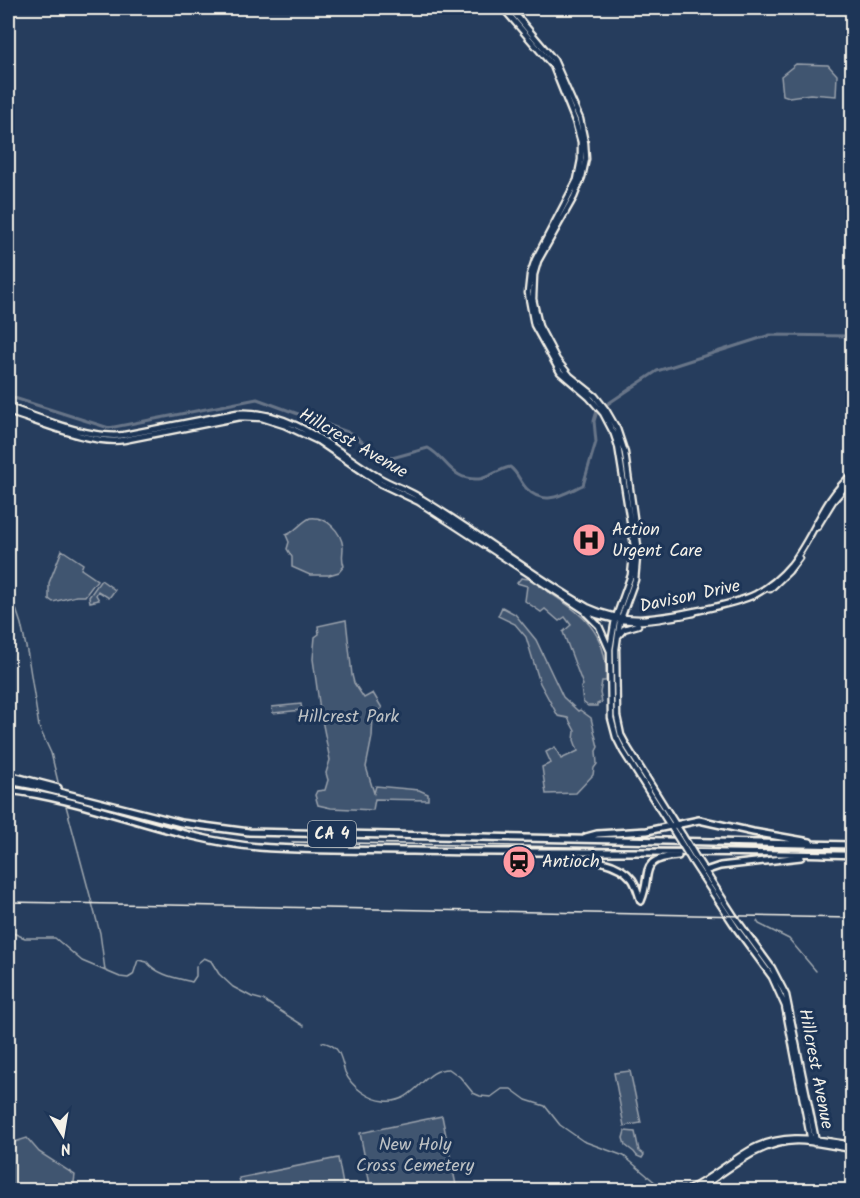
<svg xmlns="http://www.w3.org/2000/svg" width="860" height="1198" font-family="Kalam,sans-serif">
	<rect width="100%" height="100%" fill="#263d5d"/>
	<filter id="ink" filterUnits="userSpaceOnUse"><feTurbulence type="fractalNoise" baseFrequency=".0167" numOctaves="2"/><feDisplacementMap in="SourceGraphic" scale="12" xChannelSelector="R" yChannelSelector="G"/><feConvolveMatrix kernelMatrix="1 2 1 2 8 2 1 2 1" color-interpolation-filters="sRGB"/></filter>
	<g filter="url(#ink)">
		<path fill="#40546f" stroke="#9aa2ac" stroke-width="1.5" d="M796,64L828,65L837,75L836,96L810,94L789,97L783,95L781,76Z
			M310,518C326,516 341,531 343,547C343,556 341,557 344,566L339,572L329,575H310L292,567V557L287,549L289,542L286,535C294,533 301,522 310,518Z
			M62,550L83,564L81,569L97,580L85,596H76L53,602L49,599V583Z
			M521,578L529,579C571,608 609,623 606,681H602L600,693L602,702L597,704V706H588L583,702L581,687L583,685L563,632L571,625L565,617L559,621L545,609L541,612L525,601L527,586L517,583Z
			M101,580L115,590L109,598L98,591L96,595L99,600L90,602L89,597Z
			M502,607L515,614L536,640L563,697L578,711L580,710L591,718L598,747L596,751L597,764L594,768L593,775L576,793L546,794L542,767L551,763L546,752L555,747L561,759L578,751L574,740L575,731L568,718L558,716L540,683L526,637L515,624L498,616Z
			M346,620L352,675L354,683L364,698L373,693L382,708L373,714L372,737L366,767L374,793L376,786L419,790L428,794V800L375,799L373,810L331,808L318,805L315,795L317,791L325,790L328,780L326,773L330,760L320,710L313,659L315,637L319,634L318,626Z
			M301,704L302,710L273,713L272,707Z
			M630,1071L641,1123L624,1126L614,1073Z
			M442,1116L457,1190H371L360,1133Z
			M625,1131L635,1132L639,1151L644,1155L642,1158L637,1156L634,1152L625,1145L623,1138Z
			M27,1138L39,1152L75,1175L73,1190H8V1144Z
			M338,1158L344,1190H242L239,1178Z"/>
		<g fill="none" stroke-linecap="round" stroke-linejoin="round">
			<path stroke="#9fa7ae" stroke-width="1.5" d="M8,596L16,609L21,624L28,656L39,727L51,753L59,786
				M65,802L100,933L105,970
				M757,921L759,924L789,939L816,971
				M8,931L25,938H55L82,961L120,977L128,978L133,975L138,960L147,962C157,975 176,978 192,982L196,976V966
				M198,963L204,958L211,961L219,974L233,987L252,997L263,1000L304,1026
				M322,1042C341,1046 340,1056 345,1072C351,1087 370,1100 385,1101C416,1104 423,1068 449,1069L460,1077L473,1093L480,1096L491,1097L502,1089H511L526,1100L545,1106L560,1125L583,1141L624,1156L657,1184L669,1187L684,1186L686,1188"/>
			<path stroke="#677588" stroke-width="3" d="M8,396L109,428L257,399L353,434L374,452L392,458L428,448C447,458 451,481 479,479C489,478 499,469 510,467C518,473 520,482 527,489C545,507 563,494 583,485L596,442L594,421L597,411L657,371L770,335L852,336"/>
			<g stroke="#f4f1e8" stroke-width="9">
				<path id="major" d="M503,8L553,66L575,121L581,142V160L577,180L535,260L530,275L528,293L534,325L560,372L589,397L603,413L614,434L618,446L634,546L631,575L615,620L610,649L611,718L616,737L623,751L676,835
					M510,8L554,60L580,119L585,143L586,159L582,177L574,197L538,261L534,275L533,299L539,326L557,360L570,376L595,396L606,410L617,429L625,453L638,546L635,580L620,621L616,649L617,716L621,735L628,748L683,836
					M8,407C40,418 91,440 124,435L237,413C293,409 336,452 380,478C394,486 409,490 422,499C478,533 530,574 587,607C604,615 622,619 640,619C666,618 734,605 756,594C769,587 781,577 791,565C814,536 823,499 852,475
					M8,412C41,422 91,445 124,440L240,417L262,418L284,425L318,441L381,484L419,502L586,611C626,627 653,621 694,613
					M817,527L833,501L852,479
					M770,589L789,571L799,558
					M586,613L599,626L610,651
					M618,636L624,629L638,625
					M697,859L734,916L772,968L786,995L815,1136L814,1143
					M692,861L736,928L772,977L785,1006L810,1136L814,1143
					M688,1190C709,1180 727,1164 747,1152C781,1131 816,1139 852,1145
					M697,1190C727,1171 759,1141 797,1141C815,1141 834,1147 852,1149"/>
			</g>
			<g stroke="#f4f1e8" stroke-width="10">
				<path id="highway" d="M8,775L58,788
					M8,781L35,786L181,823L249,832L852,845
					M8,790C93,800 172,840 259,847C310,851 362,850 413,851C559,854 706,849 852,855
					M586,837L597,834L647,831L699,820L753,832L810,842
					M549,856C575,859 614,856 632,879C637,886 638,894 641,901
					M705,871L720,866L801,857
					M641,901C653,874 636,859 678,856"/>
			</g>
			<use href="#major" stroke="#1d3557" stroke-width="4.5"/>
			<use href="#highway" stroke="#1d3557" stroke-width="5"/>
			<path stroke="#f4f1e8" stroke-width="1.5" d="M292,842L852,852"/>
			<path stroke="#f4f1e8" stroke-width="1.5" d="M8,902L852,918"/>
			<g stroke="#f4f1e8" stroke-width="9" stroke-linecap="butt">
				<path id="major-bridge" d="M676,835L692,861
					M683,836L697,859"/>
			</g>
			<use href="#major-bridge" stroke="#1d3557" stroke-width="4.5"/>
		</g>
	</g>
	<defs>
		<g id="hospital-disc" transform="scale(1.725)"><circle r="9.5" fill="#ff9aa2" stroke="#1d3557"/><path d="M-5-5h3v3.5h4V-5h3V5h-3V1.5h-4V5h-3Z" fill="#111"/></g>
		<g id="station-disc" transform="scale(1.725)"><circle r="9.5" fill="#ff9aa2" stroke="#1d3557"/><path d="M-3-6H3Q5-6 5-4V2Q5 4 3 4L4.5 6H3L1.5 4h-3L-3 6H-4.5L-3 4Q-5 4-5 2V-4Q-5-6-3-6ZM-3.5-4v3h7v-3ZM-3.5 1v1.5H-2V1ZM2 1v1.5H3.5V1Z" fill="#111"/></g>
	</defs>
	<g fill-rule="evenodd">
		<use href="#hospital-disc" x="589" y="540"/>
		<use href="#station-disc" x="519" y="862"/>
	</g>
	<g text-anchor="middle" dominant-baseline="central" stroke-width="6" stroke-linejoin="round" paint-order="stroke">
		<rect fill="#1d3557" stroke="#b4b9bc" stroke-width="1.5" x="308" y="821" width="48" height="26" rx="4.5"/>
		<g font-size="16" font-weight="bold" fill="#f4f1e8">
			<text x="332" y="834">CA 4</text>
		</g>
		<g font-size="18" fill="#f4f1e8" stroke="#1d3557">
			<text transform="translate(353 444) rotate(30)">Hillcrest Avenue</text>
			<text transform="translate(690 597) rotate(-12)">Davison Drive</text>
			<text transform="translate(815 1069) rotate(79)">Hillcrest Avenue</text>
		</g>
		<g font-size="18" fill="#f4f1e8" stroke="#1d3557" text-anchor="start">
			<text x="612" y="530">Action<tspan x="612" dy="21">Urgent Care</tspan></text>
			<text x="542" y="862">Antioch</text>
		</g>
		<g font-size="18" fill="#bec2c4" stroke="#1d3557">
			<text x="348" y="717">Hillcrest Park</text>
			<text x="415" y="1145">New Holy<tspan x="415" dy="21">Cross Cemetery</tspan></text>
		</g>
	</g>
	<rect width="860" height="1198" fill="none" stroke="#1d3557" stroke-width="30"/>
	<rect x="15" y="15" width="830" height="1168" fill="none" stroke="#f4f1e8" stroke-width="2" filter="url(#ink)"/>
	<g transform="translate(63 1135) rotate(169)" stroke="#1d3557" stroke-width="4.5" paint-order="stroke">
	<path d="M0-4.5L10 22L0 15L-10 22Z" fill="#f4f1e8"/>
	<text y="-9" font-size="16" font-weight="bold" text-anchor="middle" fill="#f4f1e8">N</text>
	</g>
</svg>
